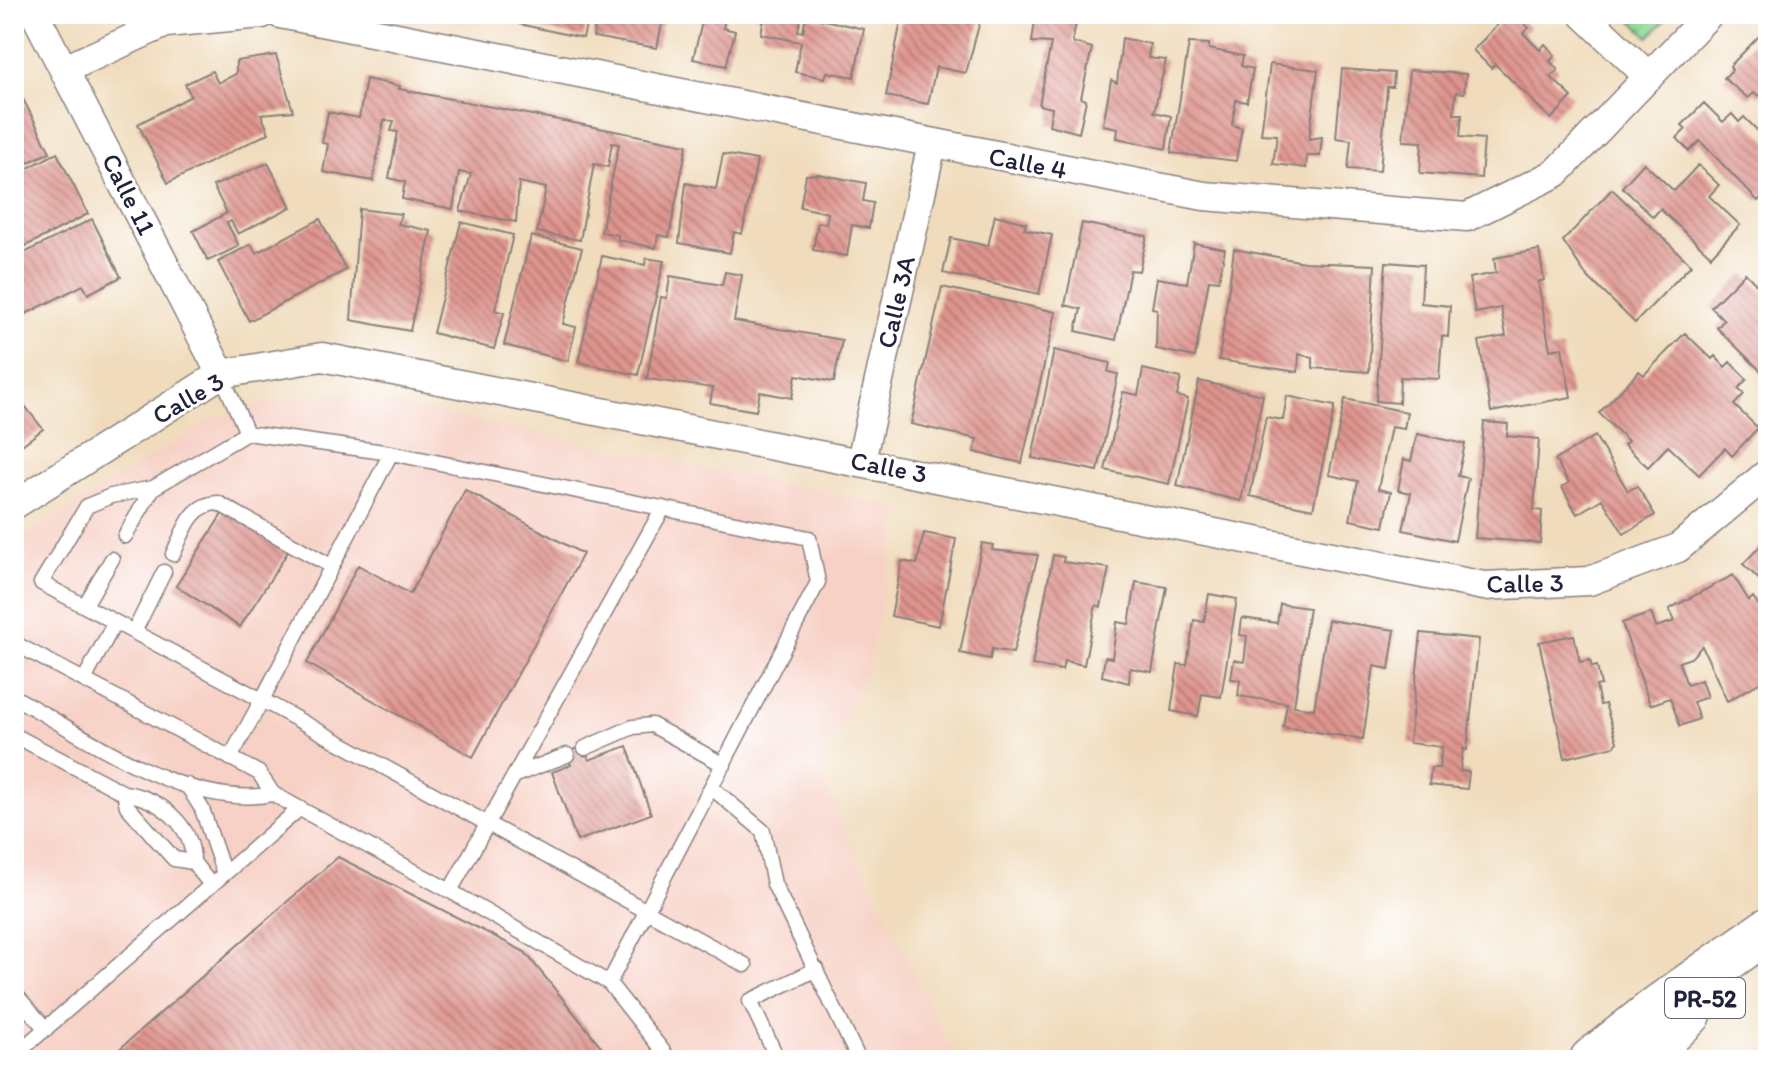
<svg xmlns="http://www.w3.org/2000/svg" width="1782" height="1074" font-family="Itim,sans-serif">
	<defs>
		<pattern id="grass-dots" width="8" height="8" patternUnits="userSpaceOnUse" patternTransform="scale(2)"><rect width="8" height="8" fill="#91da95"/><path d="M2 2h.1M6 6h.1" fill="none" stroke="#7dbb81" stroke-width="1.8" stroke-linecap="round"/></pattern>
		<pattern id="building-back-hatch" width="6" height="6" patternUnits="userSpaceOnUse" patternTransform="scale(2)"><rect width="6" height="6" fill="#de948d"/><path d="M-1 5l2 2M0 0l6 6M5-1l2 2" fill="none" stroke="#b47874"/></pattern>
	</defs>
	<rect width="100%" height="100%" fill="#fff"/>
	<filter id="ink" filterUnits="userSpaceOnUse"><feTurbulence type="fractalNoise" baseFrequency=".0125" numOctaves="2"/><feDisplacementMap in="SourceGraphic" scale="16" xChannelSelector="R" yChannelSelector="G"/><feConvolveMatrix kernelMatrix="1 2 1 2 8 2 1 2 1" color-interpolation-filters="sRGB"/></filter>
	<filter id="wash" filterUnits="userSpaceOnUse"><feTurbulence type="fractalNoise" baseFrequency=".006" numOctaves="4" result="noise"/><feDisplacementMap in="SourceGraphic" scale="32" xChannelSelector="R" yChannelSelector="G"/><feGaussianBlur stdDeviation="1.8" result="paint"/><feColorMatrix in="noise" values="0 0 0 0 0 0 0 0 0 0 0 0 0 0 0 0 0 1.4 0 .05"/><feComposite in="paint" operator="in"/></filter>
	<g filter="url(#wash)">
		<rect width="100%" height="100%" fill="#f0dcbc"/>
		<path fill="#f7d1c6" d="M310,395H349L901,508L869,666L818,773L956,1060H14V543L212,419L272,400Z"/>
		<path fill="url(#grass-dots)" stroke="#5a7e68" stroke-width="2" d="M1625,14H1671L1649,37Z"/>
		<g id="blocks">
			<path fill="url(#building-back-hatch)" d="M521,14H589L583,38L519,24Z
				M597,14H664L657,48L593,37Z
				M674,14H726L723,28L735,31L726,66L693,59L703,18Z
				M752,14H802L798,31L803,32L806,16L864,29L854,77L827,72L825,78L795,72L801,42L761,34L764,18Z
				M923,14H982L966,73L936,67L928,104L886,96L902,16L922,20Z
				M1003,14H1078L1072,42L1092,48L1081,98L1086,100L1079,133L1049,125L1052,108L1039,105L1051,43L1032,42L1035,20L1023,16L1014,21Z
				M1508,14H1514L1529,28L1523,33L1540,50L1545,44L1555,55L1550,61L1558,70L1551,77L1572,97L1551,119L1495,64L1491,68L1473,50Z
				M1768,27V99L1761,93L1758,96L1754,93L1748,98L1724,78L1732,70L1730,66Z
				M1122,38L1150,44L1148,58L1166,60L1154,112L1171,116L1166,149L1117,138L1118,128L1103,125L1111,80L1117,83Z
				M1189,43L1209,44V49L1243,56L1241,66L1253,69L1247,102L1236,100L1232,125L1242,128L1236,161L1171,153Z
				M276,55L293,111L261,114L269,133L168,183L138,124L191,96L185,84L212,71L218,83L236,74V61Z
				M1270,64L1318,70L1309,139L1322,137L1320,156H1307L1306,168L1273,164L1277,135L1261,134Z
				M1342,69L1394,73L1393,87H1387L1380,171L1348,169L1351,140L1336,138Z
				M1409,70L1466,74L1464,93L1456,92L1454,114H1462L1460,137L1484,139L1481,178L1420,173L1422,142L1403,141Z
				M366,79L400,86L399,89L687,145L669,237L658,235L656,248L618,240V235L601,232L619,144L612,143L608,167L594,164L580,240L537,232L546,188L519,182L516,222L460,211L471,174L459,172L453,209L402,199L405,182L389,178L398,132L391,131L394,121L384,120L373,181L323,172L328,144L322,143L328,112L359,118Z
				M21,95L50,152L19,167L14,158V99Z
				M1704,103L1723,122L1732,114L1739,122L1744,117L1768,141V191L1758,201L1700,141L1689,151L1677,138L1686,129L1682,125Z
				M57,153L88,214L14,252V175Z
				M723,154L757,160L742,234L734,232L730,253L679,243L686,183L716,189Z
				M268,163L291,207L238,234L231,221L227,223L239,246L208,261L193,231L227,213L213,186Z
				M1644,163L1674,191L1698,165L1719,185L1709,196L1740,225L1711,256L1660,209L1653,217L1622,187Z
				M818,174L866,183L863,201L873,203L869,228L852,225L847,256L813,250L818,222L826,224L828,213L800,207L806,175Z
				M1612,189L1691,265L1635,323L1586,275L1563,241Z
				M359,209L401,214L398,224L431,231L410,331L351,320Z
				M995,215L1026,223L1024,229L1052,235L1039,294L943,273L951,238L988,246Z
				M92,219L121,277L88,294L83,285L14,320V258Z
				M320,219L346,270L249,321L218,262L251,244L256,253Z
				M461,222L513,235L495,310L504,313L494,349L433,333Z
				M1082,223L1147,236L1139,271L1130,270L1116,340L1076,331L1081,309L1065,305Z
				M531,236L582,248L563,324L576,327L568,361L504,345Z
				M1194,243L1225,249L1219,281L1209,280L1195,357L1156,349L1157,309L1152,308L1157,278L1187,283Z
				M1234,249L1304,262L1375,265L1369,372L1313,368V358L1299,354L1298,372L1219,360Z
				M1539,250L1544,280L1538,282L1550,350L1562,348L1571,397L1491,412L1479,341L1506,336L1501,308L1475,313L1469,278L1496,273L1494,258Z
				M602,256L645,265L646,258L664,261L638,375L578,362Z
				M1386,262L1423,265L1421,303L1450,306L1448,337L1442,336L1439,379L1400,377L1399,403L1376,401Z
				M725,272L742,275L734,321L842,340L834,382L796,375L792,398L760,392L756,411L710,403L713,388L647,379L661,297L667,298L670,276L722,285Z
				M1745,273L1768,296V378L1717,328L1724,320L1711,307Z
				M942,287L1056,312L1022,463L974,452L977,439L911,424Z
				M1685,333L1712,359L1715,356L1725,367L1730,362L1747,379L1738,389L1744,394L1734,405L1758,428L1732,456L1725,448L1699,475L1668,446L1648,467L1624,445L1628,441L1599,413L1639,371L1644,375Z
				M1054,350L1110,363L1108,372L1118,374L1098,471L1032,458Z
				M1143,369L1181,378L1177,396L1188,399L1169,484L1105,470L1123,392L1138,395Z
				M1199,381L1263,395L1241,501L1177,486Z
				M14,392L43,429L14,451Z
				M1287,396L1335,406L1313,509L1250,496L1266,417L1283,420Z
				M1345,399L1407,412L1404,429L1391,427L1378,489L1391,492L1384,527L1350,520L1358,481L1329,475Z
				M1484,422L1508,424L1507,436L1539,439L1534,510L1542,511L1540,543L1475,538Z
				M1417,434L1465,444L1458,476L1468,478L1455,541L1403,530L1411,493L1398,490L1404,459L1411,461Z
				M1595,436L1628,491L1637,486L1655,515L1624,534L1602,499L1577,514L1562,487L1569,483L1555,460Z
				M465,490L583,554L473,757L307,663L358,565L410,594Z
				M226,508L289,550L240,627L176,586Z
				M924,533L956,539L939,626L891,616L902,561L917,564Z
				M1768,538V588L1743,564Z
				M982,543L993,545L992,550L1038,555L1013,653L992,649L990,659L960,653Z
				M1053,555L1064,557L1063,562L1109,568L1101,607L1096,605L1084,665L1064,661L1062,670L1032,665Z
				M1733,575L1749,601L1753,597L1768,618L1761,626L1768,644L1760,649L1768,665V678L1727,701L1702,646L1691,658L1679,662L1687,685L1701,680L1707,697L1693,702L1699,719L1680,726L1670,698L1650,705L1622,623L1651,613L1656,627L1675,621L1669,609Z
				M1136,582L1167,587L1152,672L1130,668L1129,683L1102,676L1105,657L1112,658L1117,622L1129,624Z
				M1209,594L1237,599L1221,697L1202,694L1198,716L1171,711L1178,664L1187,665L1194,620L1204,622Z
				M1280,604L1309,608L1294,706L1314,709L1328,620L1395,630L1389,669L1374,666L1363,739L1283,727L1287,703L1238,696L1240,680L1231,679L1234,660L1244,662L1247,636L1240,635L1242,618L1277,623Z
				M1421,633L1479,639L1467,750L1463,749L1460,771L1469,772L1467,789L1429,785L1431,768H1439L1442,747L1409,743Z
				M1574,635L1580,662L1590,660L1592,667L1597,666L1601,685L1596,686L1600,705L1605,704L1617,742L1615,746L1565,758L1539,642Z
				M584,746L589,760L627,746L651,814L577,841L552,772L571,765L566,752Z
				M338,857L525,952L612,1060H107Z"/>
		</g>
	</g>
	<g filter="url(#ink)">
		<use href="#blocks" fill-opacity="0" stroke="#897f7c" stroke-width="2"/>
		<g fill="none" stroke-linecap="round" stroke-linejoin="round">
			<g stroke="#897f7c" stroke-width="17">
				<path id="service" d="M221,374L247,433L391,453
					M125,536L153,488
					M173,554C184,532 190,504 218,503L331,566
					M85,605L112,559
					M115,622L41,583L87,506L111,496L153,488L247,433
					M134,632L164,572
					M14,643L259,773L273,794C188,811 87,737 14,697
					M84,680L115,622L262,700L230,758
					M14,735L124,793
					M585,748L633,727L652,725L724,765
					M518,774L567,755
					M187,785L202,809L224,874
					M712,788L763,831L774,884L859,1060
					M273,794L450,891L663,508
					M193,862C193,824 159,798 124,793L127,806L174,859L193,862L211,885
					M450,891L609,983L818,582L809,538L391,453L262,700L745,965
					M609,983L670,1060
					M14,993L46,1029
					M14,1056L299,809
					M778,1060L750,1001L817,969"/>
			</g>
			<g stroke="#897f7c" stroke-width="31">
				<path id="minor" d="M35,14L221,374
					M280,14L1204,196L1467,217L1556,173L1709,14
					M1583,14L1649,77
					M65,69L166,23L262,14
					M861,461L932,144
					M14,505L221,374L322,357L1484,586L1589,581L1678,548L1768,473"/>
			</g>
			<g stroke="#897f7c" stroke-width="47">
				<path id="motorway" d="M1592,1060L1660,1006L1768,930
					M1642,1060L1689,1014"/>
			</g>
			<use href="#service" stroke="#fff" stroke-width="14"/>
			<use href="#minor" stroke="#fff" stroke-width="28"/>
			<use href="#motorway" stroke="#fff" stroke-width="44"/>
		</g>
	</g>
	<g text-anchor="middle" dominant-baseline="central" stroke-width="6" stroke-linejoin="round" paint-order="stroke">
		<rect fill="#fff" stroke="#646476" stroke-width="2" x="1665" y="978" width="80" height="40" rx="6"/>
		<g font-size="24" font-weight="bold" fill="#22223b">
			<text x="1705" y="998">PR-52</text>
		</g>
		<g font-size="26" fill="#22223b" stroke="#fff">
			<text transform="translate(1028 163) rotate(11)">Calle 4</text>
			<text transform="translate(129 194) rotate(63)">Calle 11</text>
			<text transform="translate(896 302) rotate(-77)">Calle 3A</text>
			<text transform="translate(188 398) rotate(-30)">Calle 3</text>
			<text transform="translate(889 467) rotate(11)">Calle 3</text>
			<text transform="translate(1525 583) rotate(-1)">Calle 3</text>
		</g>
	</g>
	<rect width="1782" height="1074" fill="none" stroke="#fff" stroke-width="48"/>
</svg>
